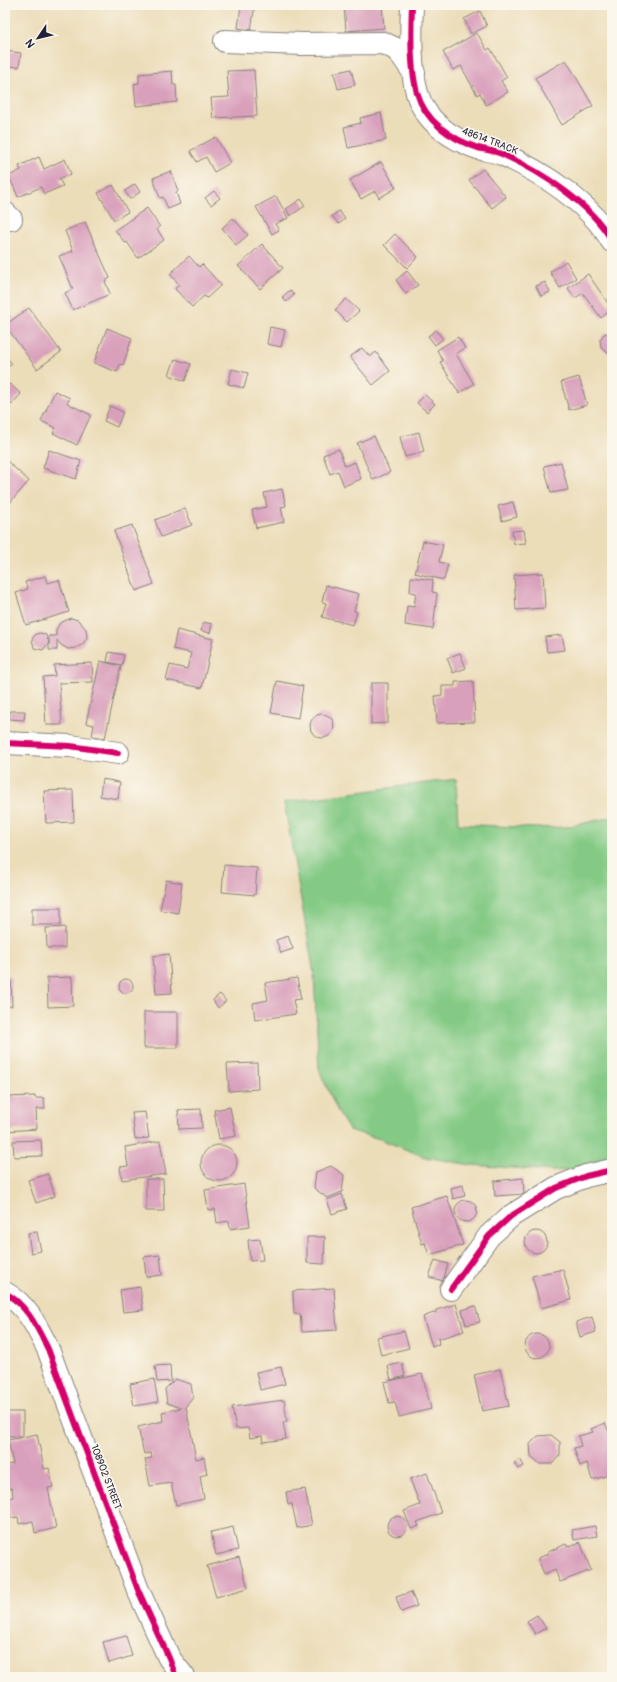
<svg xmlns="http://www.w3.org/2000/svg" width="617" height="1682" font-family="Pangolin,sans-serif">
	<rect width="100%" height="100%" fill="#fbf7ec"/>
	<filter id="ink" filterUnits="userSpaceOnUse"><feTurbulence type="fractalNoise" baseFrequency=".025" numOctaves="2"/><feDisplacementMap in="SourceGraphic" scale="8" xChannelSelector="R" yChannelSelector="G"/><feConvolveMatrix kernelMatrix="1 2 1 2 8 2 1 2 1" color-interpolation-filters="sRGB"/></filter>
	<filter id="wash" filterUnits="userSpaceOnUse"><feTurbulence type="fractalNoise" baseFrequency=".012" numOctaves="4" result="noise"/><feDisplacementMap in="SourceGraphic" scale="16" xChannelSelector="R" yChannelSelector="G"/><feGaussianBlur stdDeviation="0.9" result="paint"/><feColorMatrix in="noise" values="0 0 0 0 0 0 0 0 0 0 0 0 0 0 0 0 0 1.4 0 .05"/><feComposite in="paint" operator="in"/></filter>
	<g filter="url(#wash)">
		<rect width="100%" height="100%" fill="#ecddb9"/>
		<path fill="#84ca85" stroke="#537660" d="M456,779L458,824L536,828L566,827L612,817V1162L579,1170L554,1171L471,1165L425,1157L380,1139L349,1130L339,1114L319,1070L314,974L284,802Z"/>
		<g id="blocks">
			<path fill="#d9a0bc" d="M241,5H255L251,30L238,28Z
				M344,5H382L384,28L346,31Z
				M480,11L487,26L471,34L464,19Z
				M477,33L487,50L490,48L507,77L501,81L508,92L486,105L480,93L477,95L461,66L453,70L443,52Z
				M5,51L21,53L19,67L5,66Z
				M566,60L593,106L562,125L535,78Z
				M351,69L355,85L338,89L334,73Z
				M254,70L257,116L213,118L211,98L229,97L227,71Z
				M172,71L173,85H176L177,102L136,106L134,84L139,83V74Z
				M381,113L386,140L348,148L344,127L361,123L360,118Z
				M216,137L230,163L214,172L206,157L197,162L190,151Z
				M39,157L44,169L65,159L71,174L59,179L63,186L44,194L41,187L18,197L9,176L21,170L19,166Z
				M381,162L396,188L379,198L375,191L361,199L350,180Z
				M483,169L506,197L492,208L469,180Z
				M171,171L178,191L176,192L180,204L168,209L163,197L160,198L153,178Z
				M135,184L140,192L130,199L125,191Z
				M113,185L128,212L114,220L98,193Z
				M214,191L220,198L211,205L205,198Z
				M276,196L288,218L275,224L279,230L272,234L256,207Z
				M301,199L305,206L290,216L286,209Z
				M147,208L160,227L157,229L164,240L138,258L127,242L125,243L115,230Z
				M339,211L345,219L339,224L332,216Z
				M233,218L248,235L236,245L222,228Z
				M85,222L110,278L105,281L110,294L73,310L65,293L73,289L59,256L73,251L65,231Z
				M395,234L418,257L407,268L384,245Z
				M262,244L283,268L260,289L238,266Z
				M189,256L199,267L202,264L221,285L207,298L204,296L192,307L175,289L179,284L170,274Z
				M566,261L576,278L560,288L550,272Z
				M407,271L418,285L406,294L396,280Z
				M588,274L612,309L601,318L583,293L575,298L568,288Z
				M545,282L550,292L541,296L536,286Z
				M290,290L294,295L286,302L282,297Z
				M346,299L359,311L347,322L335,310Z
				M29,308L61,352L37,369L5,325Z
				M5,309L10,317L5,320Z
				M270,327L285,330L281,347L267,344Z
				M107,328L132,338L123,365L120,364L117,372L94,363Z
				M436,330L443,339L435,345L428,336Z
				M612,332V352L608,353L601,348L600,340L604,334Z
				M458,337L465,348L456,354L474,384L459,393L440,362L443,361L437,350Z
				M362,348L370,357L376,352L390,371L373,385L350,357Z
				M5,355L12,364L5,368Z
				M175,359L191,364L185,381L169,375Z
				M232,369L248,373L244,388L228,384Z
				M579,377L587,405L569,410L561,382Z
				M10,384L21,394L11,405L5,400V389Z
				M55,391L70,398L67,403L91,415L77,445L53,433L56,428L41,421Z
				M425,395L435,404L427,412L417,403Z
				M110,406L123,412L117,427L104,421Z
				M419,432L424,452L405,457L400,437Z
				M374,436L390,472L373,480L357,443Z
				M339,449L345,466L355,462L361,479L344,486L338,471L330,474L323,455Z
				M49,450L81,461L76,479L43,468Z
				M6,460L29,481L7,506L5,504Z
				M561,462L568,490L551,493L544,466Z
				M282,489L286,506L281,507L284,522L256,528L252,510L267,507L264,493Z
				M513,502L517,517L502,521L498,506Z
				M185,508L192,525L161,537L155,520Z
				M132,525L154,584L136,591L114,531Z
				M524,530L526,543L514,544L512,531Z
				M423,541L443,545L439,562L448,564L444,580L415,573Z
				M543,573L545,608L516,610L514,575Z
				M45,576L47,583L59,580L69,612L26,625L16,593L28,589L25,582Z
				M411,577L433,580L432,592L437,593L433,629L405,625L407,606L414,607L416,593L410,592Z
				M326,585L359,594L354,611L357,612L353,625L322,617L326,603L322,602Z
				M71,618L78,620L86,629L87,637L83,644L76,648L68,649L61,645L57,640V650H49V643L43,650L34,648L32,639L36,634L40,633L46,635L49,643V636H56V630L60,623Z
				M203,622L212,624L210,633L201,631Z
				M177,630L213,639L202,688L166,680L170,665L187,669L191,653L173,649Z
				M562,635L565,650L547,652L545,637Z
				M109,652L124,655L122,665L107,662Z
				M460,653L466,668L453,673L447,658Z
				M100,661L121,666L105,738L92,736L94,725L86,723Z
				M92,663L93,682L59,683L62,725H46L43,677L55,676L54,665Z
				M277,681L303,686L298,718L271,713Z
				M473,681L475,722L437,723L435,696L442,695V686H455V682Z
				M371,683H388V723L371,724Z
				M10,711H25L24,720L9,719Z
				M310 726a12 12 0 1 1 24 0a12 12 0 1 1-24 0Z
				M102,779L120,782L118,799L100,796Z
				M73,790L74,822L46,823L44,791Z
				M224,865L257,868L255,895L222,892Z
				M166,880L182,883L178,913L160,910Z
				M32,908H61V925H32Z
				M65,927V948H47L46,928Z
				M288,936L293,949L281,953L276,940Z
				M169,954L172,993L156,994L153,956Z
				M11,976L12,1006L5,1007V977Z
				M72,977L73,1006L48,1007L47,978Z
				M297,978L301,999L293,1000L296,1014L255,1020L253,1003L268,1000L265,983Z
				M119 986a7 7 0 1 1 14 0a7 7 0 1 1-14 0Z
				M220,994L226,1001L218,1008L213,1000Z
				M144,1012H178V1048H144Z
				M257,1063L258,1089L229,1091L227,1064Z
				M35,1096V1098H44L45,1109H36L37,1129L5,1131V1097Z
				M230,1107L236,1136L219,1139L214,1110Z
				M201,1109L202,1128L179,1129L178,1110Z
				M145,1112L149,1138L135,1139L132,1113Z
				M41,1140L42,1156L14,1157L13,1141Z
				M160,1141L166,1174L122,1180L120,1167L128,1166L125,1147Z
				M201 1163a18 18 0 1 1 36 0a18 18 0 1 1-36 0Z
				M331,1166L344,1175L342,1192L327,1198L314,1188L316,1172Z
				M48,1174L55,1196L36,1203L28,1180Z
				M523,1178L524,1194L495,1196L494,1181Z
				M146,1179H163L164,1211H146Z
				M244,1184L250,1226L230,1229L229,1221L217,1223L215,1209L208,1210L205,1190Z
				M463,1185L465,1196L453,1199L451,1188Z
				M342,1194L347,1209L332,1214L327,1200Z
				M447,1196L463,1245L429,1255L425,1243L422,1244L411,1207Z
				M455 1211a11 11 0 1 1 22 0a11 11 0 1 1-22 0Z
				M525 1242a11 11 0 1 1 22 0a11 11 0 1 1-22 0Z
				M37,1232L41,1251L31,1253L28,1233Z
				M307,1237H325L324,1264L307,1263Z
				M260,1239L263,1260L250,1261L248,1240Z
				M160,1255L162,1275L146,1277L144,1257Z
				M435,1260L448,1264L443,1281L429,1277Z
				M563,1269L571,1300L541,1308L532,1276Z
				M140,1287L143,1310L123,1312L120,1290Z
				M334,1288L337,1330L302,1332L300,1314H294L293,1291Z
				M456,1304L464,1331L438,1339L439,1344L432,1346L423,1317L436,1312V1310Z
				M475,1306L480,1322L466,1325L462,1310Z
				M592,1317L596,1332L580,1337L576,1322Z
				M404,1331L409,1348L381,1355L377,1337Z
				M525 1346a12 12 0 1 1 24 0a12 12 0 1 1-24 0Z
				M402,1363L405,1376L391,1380L388,1366Z
				M170,1365L171,1381L157,1382L155,1366Z
				M281,1367L285,1384L260,1390L256,1372Z
				M500,1369L509,1406L482,1411L474,1375Z
				M422,1374L431,1409L399,1417L395,1402L389,1403L384,1382Z
				M154,1379L158,1402L134,1406L130,1384Z
				M175,1379L191,1384L193,1398L184,1408L186,1407L196,1459L204,1457L207,1474L200,1476L204,1499L176,1505L171,1483L150,1486L145,1459L152,1458L151,1453L144,1454L138,1427L163,1421L162,1412L181,1408L167,1403L165,1389Z
				M284,1400L287,1422H283L286,1439L263,1442L262,1436L250,1438L248,1428L236,1429L232,1407Z
				M5,1412H23V1436H5Z
				M605,1423L612,1438V1474L592,1480L587,1463L580,1466L574,1448L581,1446L578,1436L593,1432L591,1429Z
				M37,1434L44,1469L49,1468L53,1487L48,1488L56,1528L35,1533L33,1521L19,1524L18,1517L11,1518L7,1498L13,1497L12,1488L5,1489V1465L13,1464L8,1440Z
				M551,1435L560,1442V1455L552,1464H540L531,1456L530,1444L538,1436Z
				M520,1459L524,1466L518,1469L514,1463Z
				M427,1473L441,1513L417,1522L419,1526L411,1529L404,1511L420,1505L410,1479Z
				M305,1489L312,1525L297,1528L292,1504H288L286,1492Z
				M387 1526a10 10 0 1 1 20 0a10 10 0 1 1-20 0Z
				M595,1526L597,1536L574,1540L572,1530Z
				M233,1527L238,1550L216,1555L211,1532Z
				M580,1542L591,1570L560,1582L555,1570L544,1575L538,1558L548,1554V1552L566,1544L568,1547Z
				M239,1557L248,1588L216,1597L207,1566Z
				M411,1592L417,1606L401,1612L396,1597Z
				M537,1615L546,1628L535,1634L527,1621Z
				M126,1636L132,1656L109,1663L103,1642Z"/>
		</g>
	</g>
	<g filter="url(#ink)">
		<use href="#blocks" fill-opacity="0" stroke="#87807a" stroke-width="1"/>
		<g fill="none" stroke-linecap="round" stroke-linejoin="round">
			<g stroke="#87807a" stroke-width="24">
				<path id="street" d="M412,5C411,32 410,67 417,93C425,121 451,139 478,148C486,150 496,151 504,155C543,173 591,204 612,241
					M225,41L303,44L383,43L396,49L403,57L414,73
					M5,213L11,219
					M5,743L70,746L118,753
					M451,1289L489,1236L511,1216L556,1188L586,1176L612,1170"/>
			</g>
			<g stroke="#87807a" stroke-width="24">
				<path id="secondary" d="M5,1293C27,1305 37,1327 48,1349L138,1590L169,1658L184,1677"/>
			</g>
			<use href="#street" stroke="#fff" stroke-width="22"/>
			<use href="#secondary" stroke="#fff" stroke-width="22"/>
			<g stroke="#fbf7ec" stroke-width="8">
				<path id="cycleway" d="M412,5C411,32 410,67 417,93C425,121 451,139 478,148C486,150 496,151 504,155C543,173 591,204 612,241
					M5,743L70,746L118,753
					M451,1289L489,1236L511,1216L556,1188L586,1176L612,1170
					M5,1293C27,1305 37,1327 48,1349L138,1590L169,1658L176,1677"/>
			</g>
			<use href="#cycleway" stroke="#d6006c" stroke-width="6"/>
		</g>
	</g>
	<g text-anchor="middle" dominant-baseline="central" stroke-width="3.5" stroke-linejoin="round" paint-order="stroke">
		<g font-size="10" fill="#22223b" stroke="#fbf7ec">
			<text transform="translate(490 141) rotate(21)">48614 TRACK</text>
			<text transform="translate(106 1477) rotate(69)">108902 STREET</text>
		</g>
	</g>
	<rect width="617" height="1682" fill="none" stroke="#fbf7ec" stroke-width="20"/>
	<g transform="translate(38 38) rotate(235)" stroke="#fbf7ec" stroke-width="3" paint-order="stroke">
	<path d="M0-3L7 15L0 10L-7 15Z" fill="#22223b"/>
	<text y="-6" font-size="11" font-weight="bold" text-anchor="middle" fill="#22223b">N</text>
	</g>
</svg>
